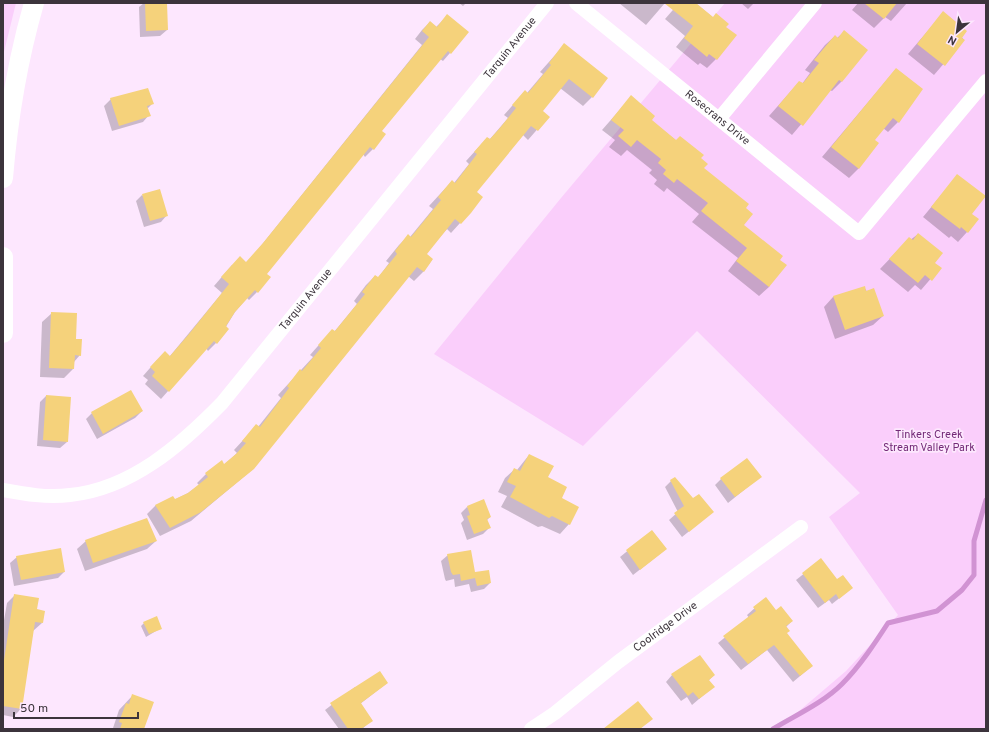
<svg xmlns="http://www.w3.org/2000/svg" width="989" height="732" font-family="Overpass,sans-serif">
	<rect width="100%" height="100%" fill="#fde7fe"/>
	<path fill="#facefb" d="M3,3H16L3,56Z
		M725,3H986V729H778L846,671L898,615L829,517L860,493L697,331L583,446L434,354L561,198Z"/>
	<path fill="#0003" d="M144,3H166L167,30L160,36L140,37L139,7Z
		M459,3H466L463,6Z
		M619,3H665L646,25Z
		M679,3H695L725,27L716,59L707,68L700,63L698,65L676,47L685,36L665,19Z
		M741,3H754L748,9Z
		M858,3H907L891,21L885,17L874,28L852,10Z
		M943,13L964,40L934,75L908,54Z
		M447,16L450,53L443,61L440,59L381,131L373,149L365,157L363,154L266,274L257,292L249,300L247,298L235,312L216,343L208,351L206,348L161,399L145,384L148,380L143,376L157,360L170,356L222,293L214,286L232,265L246,263L256,252L422,45L415,39L422,30L430,22L436,27Z
		M844,32L867,50L841,82L832,91L830,90L792,135L769,116L799,82L802,84L810,73L805,70L825,45L835,36L837,38Z
		M564,45L606,79L592,97L583,106L560,88L541,111L548,117L528,140L523,135L475,192L470,212L451,233L447,229L425,254L432,260L423,272L414,281L408,276L253,469L191,521L160,536L147,514L156,505L174,500L188,493L199,485L197,483L206,474L224,465L237,453L234,450L256,426L258,427L281,398L278,395L313,357L310,355L332,330L334,332L357,304L354,301L366,285L375,276L378,278L389,263L386,261L399,245L408,236L410,237L433,209L429,206L452,181L454,183L469,164L466,161L487,138L490,139L508,118L504,115L525,91L527,93L543,74L540,72Z
		M896,69L922,89L898,122L888,132L883,128L874,140L859,168L849,178L822,157Z
		M631,97L650,120L700,159L703,169L744,208L743,225L779,260L769,287L759,296L728,271L738,258L692,222L699,214L667,188L664,192L654,184L657,180L649,173L652,170L627,150L621,156L609,147L615,140L602,130Z
		M111,99L152,104L147,109L149,115L143,122L112,131L104,106Z
		M957,176L971,214L967,232L958,242L951,236L949,238L923,217Z
		M142,195L167,215L161,222L144,227L136,201Z
		M918,234L933,263L940,268L921,290L915,285L908,292L880,269L900,248Z
		M864,287L883,316L873,325L835,339L824,307L833,297Z
		M52,313L75,340L80,355L74,362L73,369L64,378L40,377L42,322Z
		M46,396L67,442L60,448L37,446L40,402Z
		M142,411L135,418L97,439L86,419L92,413Z
		M529,455L547,477L560,499L569,524L560,534L542,526L538,527L501,507L507,496L498,492L505,478L515,469L517,470Z
		M760,477L728,503L715,485L721,479Z
		M671,481L693,500L713,512L682,537L669,520L678,512L665,487Z
		M467,507L490,517L487,520L489,528L483,534L467,540L461,523L464,520L461,513Z
		M652,531L666,549L633,575L620,557Z
		M86,541H156L147,549L85,571L77,549Z
		M448,555L474,574L490,583L484,589L471,592L469,584L455,587L454,579L446,581L445,579L441,561Z
		M17,557L64,572L58,578L14,586L10,563Z
		M821,560L837,581L852,588L832,604L829,600L818,608L796,580Z
		M15,595L36,610L42,623L33,631L21,709L13,717L3,715V626L7,603Z
		M766,598L776,612L792,621L786,627V633L812,666L793,682L767,650L741,670L718,643L749,618L747,615Z
		M144,623L161,628L146,637L141,626Z
		M672,675H714L708,681L713,687L692,705L687,697L681,701L666,682Z
		M387,683L360,704L372,720L362,729H339L325,710L355,687L356,689Z
		M133,695L143,729L113,728L119,710Z"/>
	<g fill="none" stroke-linecap="round" stroke-linejoin="round">
		<path stroke="#d193d3" stroke-width="5" d="M773,729C796,715 823,703 842,684C860,666 875,643 888,623L937,611L962,590L974,575V541L986,500"/>
	</g>
	<path fill="#f5d27b" d="M145,3H167L168,30L146,31Z
		M664,3H696L713,17L716,13L729,24L726,27L737,35L717,60L709,54L707,57L684,38L693,26Z
		M864,3H897L884,19Z
		M943,11L967,31L962,38L965,40L945,66L917,44Z
		M447,14L469,32L451,54L448,51L382,131L386,134L374,150L370,147L349,173L267,274L271,277L258,293L255,290L235,312L226,326L229,329L217,344L214,341L169,392L152,376L155,372L150,367L165,351L170,356L189,334L229,284L221,277L240,256L246,262L263,243L429,37L422,31L430,21L437,27Z
		M844,30L868,50L842,82L839,80L803,126L778,106L799,81L803,83L819,63L814,60L835,35L838,38Z
		M564,43L608,78L593,98L569,79L543,111L550,117L538,131L531,126L477,192L483,197L471,213L461,224L455,219L427,254L433,259L424,272L417,267L254,469L201,512L170,528L155,505L173,496L175,499L188,493L208,477L205,473L222,460L224,464L236,454L246,443L242,441L256,424L260,427L289,388L287,386L300,369L302,371L321,348L318,345L332,329L335,331L365,294L362,292L375,275L378,277L388,265L397,254L395,251L408,234L411,237L441,200L438,197L452,180L455,183L477,154L474,152L487,137L490,139L499,129L516,108L512,105L525,90L528,93L551,65L549,63Z
		M896,68L923,89L899,123L893,118L875,140L879,143L859,169L831,147Z
		M148,88L154,104L147,106L151,116L119,126L110,98Z
		M631,95L655,116L652,120L676,140L680,136L704,155L701,158L708,164L704,168L749,204L746,208L753,214L744,225L783,256L780,260L787,265L769,287L736,261L747,248L701,211L708,203L677,179L674,183L663,174L666,170L658,163L661,159L637,140L631,147L618,136L624,130L611,120Z
		M957,174L986,196L972,214L979,219L968,233L961,227L960,229L931,207Z
		M160,189L168,216L150,221L142,194Z
		M918,233L943,253L935,263L942,268L932,281L925,275L918,283L889,259L909,237L913,240Z
		M865,286L866,291L874,288L884,316L845,330L833,296Z
		M51,312L77,313L76,339H82L81,356L75,355L74,369L49,368Z
		M131,390L143,411L103,434L91,412Z
		M46,395L71,397L68,442L43,440Z
		M529,454L554,466L548,477L567,487L562,498L579,507L570,525L552,516L549,518L510,497L516,486L507,482L514,468L520,471Z
		M747,458L762,477L735,497L720,478Z
		M675,477L693,498L699,494L714,512L689,532L674,513L684,506L670,480Z
		M484,499L491,517L487,519L491,528L474,534L467,516L470,515L467,506Z
		M147,518L157,541L93,563L85,540Z
		M652,530L667,549L640,570L626,550Z
		M61,548L65,572L21,580L16,556Z
		M471,550L475,572L489,570L491,583L477,586L475,578L461,581L460,574L453,575L451,572L447,554Z
		M821,558L837,579L843,575L853,588L839,599L836,594L825,603L802,573Z
		M14,594L39,598L37,609L45,611L43,623L35,622L22,709L3,706V667Z
		M766,597L776,610L781,606L793,621L786,626L790,631L787,633L813,666L800,676L774,645L748,664L723,636L756,611L753,607Z
		M157,616L162,629L149,634L143,622Z
		M700,655L715,675L709,680L715,687L699,699L693,692L688,696L671,674Z
		M380,671L388,683L361,703L373,721L361,729H348L330,703Z
		M132,694L154,702L144,729H120L122,723L119,722L126,703L129,704Z
		M638,701L653,719L640,729H603Z"/>
	<g fill="none" stroke-linecap="round" stroke-linejoin="round">
		<g stroke="#fff" stroke-width="14">
			<path id="s1" d="M576,3L859,233L986,81"/>
			<path d="M719,119L815,3"/>
			<path id="s2" d="M3,490C25,494 47,498 70,495C131,489 181,445 222,403L547,3"/>
			<path id="s3" d="M531,729L555,713L618,662L801,527"/>
		</g>
		<path stroke="#fff" stroke-width="20" d="M3,178C8,117 17,62 34,3
			M3,257V333"/>
	</g>
	<g text-anchor="middle" dominant-baseline="central" stroke-width="3.5" stroke-linejoin="round" paint-order="stroke">
		<g font-size="11" fill="#3c343c" stroke="#fde7fe">
			<text stroke="none"><textPath href="#s2" startOffset="706">Tarquin Avenue</textPath></text>
			<text stroke="none"><textPath href="#s1" startOffset="182">Rosecrans Drive</textPath></text>
			<text stroke="none"><textPath href="#s2" startOffset="382">Tarquin Avenue</textPath></text>
			<text stroke="none"><textPath href="#s3" startOffset="169">Coolridge Drive</textPath></text>
		</g>
		<g font-size="11" fill="#732a77" stroke="#fde7fe">
			<text x="929" y="435">Tinkers Creek<tspan x="929" dy="13">Stream Valley Park</tspan></text>
		</g>
	</g>
	<rect width="989" height="732" fill="none" stroke="#3c343c" stroke-width="8"/>
	<g transform="translate(957 32) rotate(209)" stroke="#fde7fe" stroke-width="3" paint-order="stroke">
	<path d="M0-3L7 15L0 10L-7 15Z" fill="#3c343c"/>
	<text y="-6" font-size="11" font-weight="bold" text-anchor="middle" fill="#3c343c">N</text>
	</g>
	<path d="M14 712v6h124v-6" fill="none" stroke="#3c343c" stroke-width="2"/>
	<text x="20" y="712" font-size="12" fill="#3c343c" stroke="#fde7fe" stroke-width="3" paint-order="stroke">50 m</text>
</svg>
